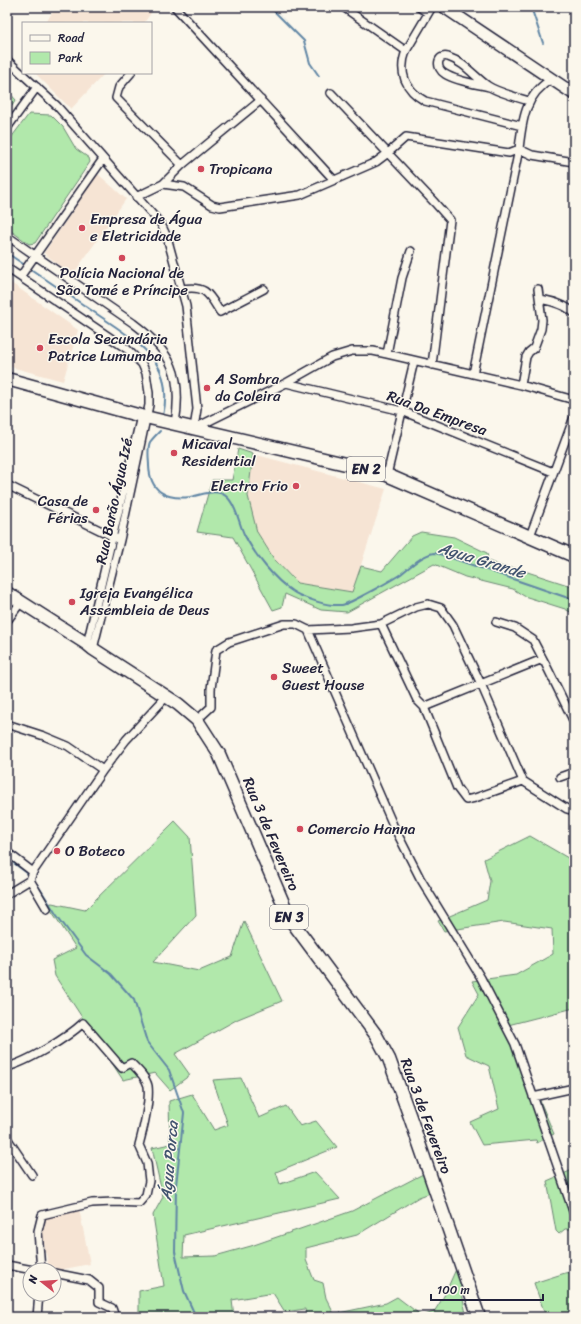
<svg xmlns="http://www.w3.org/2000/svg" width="581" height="1324" font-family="Sriracha,sans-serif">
	<rect width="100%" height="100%" fill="#fbf7ec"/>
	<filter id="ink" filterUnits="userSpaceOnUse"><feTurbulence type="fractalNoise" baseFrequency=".025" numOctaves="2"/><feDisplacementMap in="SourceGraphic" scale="8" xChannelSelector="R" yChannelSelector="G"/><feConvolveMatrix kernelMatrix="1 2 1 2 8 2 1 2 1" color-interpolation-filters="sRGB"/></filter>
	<g filter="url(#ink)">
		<path fill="#f6e4d4" d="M55,7H155L144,23H46Z
			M35,73H105L71,109Z
			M98,174L126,199L72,276L44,253Z
			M7,280L78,330L63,381L7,366Z
			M253,454L386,489L352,592L297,583L274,559L257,532L248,496Z
			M79,1208L90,1264L54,1271V1270H49L39,1216Z"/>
		<path fill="#b1e8ab" stroke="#6a8573" d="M7,90L16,100L7,113Z
			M29,114L51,115L63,127L76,149L89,158L90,162L35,243L29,244L7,228V143Z
			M238,449L253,454L248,496L257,532L274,559L297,583L352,592L361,566L382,571L412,536L421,532L454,537L487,553L488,561L503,567L515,568L574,587V614L565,609L524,596L513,589L465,577L434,564L347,612L321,610L285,594L282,607L273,610L233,537L197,532L212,480H232Z
			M175,821L190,837L196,915L153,962L199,971L232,957L244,921L282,1001L238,1019L175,1054L190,1075L170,1090L155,1073L123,1080L55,976L52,960L76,948L47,904L52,903L85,910Z
			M530,836L568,858L574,851V1008L508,1025L554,1134L537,1143L536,1140L482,1145L470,1122L499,1109L489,1066L466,1055L458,1027L479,994L472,981L516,975L553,954L552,929L504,922L444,931L438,921L487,900L490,881L484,859Z
			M241,1078L259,1118L286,1106L300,1126L316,1121L337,1147L276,1172L280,1184L315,1172L340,1199L184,1235L183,1257L215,1256L251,1246L352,1211L423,1174L430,1193L419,1197L357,1235L306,1248V1260L314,1280L323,1283L326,1298L334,1314L386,1303L397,1297L422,1316L434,1312L444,1296L457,1267L466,1314L455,1317H306L305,1309L285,1312L273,1293L232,1300L234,1317H139V1291L164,1286L153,1215L163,1197L152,1148L170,1144L169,1101L192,1094L214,1130L228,1125L213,1080Z
			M570,1171H574V1229H565L559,1234L556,1231L547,1181Z
			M574,1272V1317H546L534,1283L565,1273Z"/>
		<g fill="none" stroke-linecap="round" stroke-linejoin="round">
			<path stroke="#6186a5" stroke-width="2" d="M270,7L304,41L310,63L319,76
				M531,7L543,43
				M7,253L116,327C150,351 173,369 163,416
				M160,431C157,434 153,438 150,442C147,448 149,460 149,466C150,492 167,500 190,497C202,495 217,487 228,498C237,507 239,525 245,536C255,555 275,580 292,591C300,597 323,604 332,605C335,605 339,605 342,605C351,603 392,580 401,574C410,567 422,555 434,553C437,553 442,555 446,556L574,600
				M7,858L27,873
				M37,884L56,914L86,955L111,974L134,1000L147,1042L169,1070L184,1113L176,1185L175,1252L184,1291L196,1317"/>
			<g stroke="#22223b" stroke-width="10">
				<path id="street" d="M175,7L334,180
					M343,7L406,51
					M419,7L428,13
					M432,7L406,51C398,72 405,90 425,101L522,126
					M7,60L57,106L153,215L161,224L167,237L186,306L197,409L194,428
					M131,73L119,87L116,98L182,165
					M489,87C476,84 456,81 445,74C435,68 437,54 448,57C464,62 475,77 488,86C497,92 519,98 529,101
					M331,93L435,203L450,220L432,365
					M7,128L37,87
					M163,184L184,187L212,205L220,207L300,195L376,162L388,153L406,137L509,153L519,149L532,155L574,162
					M136,197L163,184L182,165L261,100
					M7,236L133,323C172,352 183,375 175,424
					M7,268L127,349L142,364L146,373L149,393V405L120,540L93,649
					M20,277L103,159
					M182,289C206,285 209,294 220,312L264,289
					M540,299C551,301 565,304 574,313
					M387,354L402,278L411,251
					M473,374L519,149C522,121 525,94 552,79
					M286,383L402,411L553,472
					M521,385L526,357L529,352L534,348L541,329L542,320L538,289
					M195,428L286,383L332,357L352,351H373L387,354L521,385L574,400
					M387,475L414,361
					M7,485L116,538
					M530,536L574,417
					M7,621L21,602
					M496,622L515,628L533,640L545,663
					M381,624L416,607L428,604L441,608L453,625L481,684L523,781
					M308,630L351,628L381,624L417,700L424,707L540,660L545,663L574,722
					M87,644L141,416
					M424,707L457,788L466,800L475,798L523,781L567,809L574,811
					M197,720L211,707V689L216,650L229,642L284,624H296L308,630L393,825L420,878L481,978L515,1044L574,1214
					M7,724L44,736L68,746L103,770
					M560,777L574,772
					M7,852L33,872
					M30,880L47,909
					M7,894L30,880L33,872L103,770L126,740L166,697
					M7,1067C27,1062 67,1038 83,1023L122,1068L131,1063C137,1069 146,1077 148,1086C150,1101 143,1130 139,1145L147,1163L149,1181L146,1195L139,1203L114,1202L92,1203L42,1215L38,1231L41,1270
					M533,1097L574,1088
					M7,1138L32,1175
					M7,1265L33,1270
					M54,1273L89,1280L99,1288V1302L112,1308L115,1317
					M37,1317L39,1294"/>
			</g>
			<g stroke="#22223b" stroke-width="14">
				<path id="secondary" d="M444,7L574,94"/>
			</g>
			<g stroke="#22223b" stroke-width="15">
				<path id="primary" d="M7,379L141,416L354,466L387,475L574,556
					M7,593L87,644L93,649L178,704L197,720L219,754L290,919L376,1035L389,1059L410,1117L479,1317"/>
			</g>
			<use href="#street" stroke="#fbf7ec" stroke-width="7"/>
			<use href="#secondary" stroke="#fbf7ec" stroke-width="11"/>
			<use href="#primary" stroke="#fbf7ec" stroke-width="12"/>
		</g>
	</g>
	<g fill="#d1495b" stroke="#fbf7ec" stroke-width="1.5">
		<circle cx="201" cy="169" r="4"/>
		<circle cx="82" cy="228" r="4"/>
		<circle cx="122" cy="258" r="4"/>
		<circle cx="40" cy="348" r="4"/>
		<circle cx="207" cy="388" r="4"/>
		<circle cx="174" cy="453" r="4"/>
		<circle cx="296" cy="486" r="4"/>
		<circle cx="96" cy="510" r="4"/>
		<circle cx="72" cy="602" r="4"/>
		<circle cx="274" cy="677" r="4"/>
		<circle cx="300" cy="829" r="4"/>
		<circle cx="57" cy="851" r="4"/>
	</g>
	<g text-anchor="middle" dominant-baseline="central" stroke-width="3" stroke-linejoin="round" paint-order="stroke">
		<g fill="#fbf7ec" stroke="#636270" stroke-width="1">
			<rect x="347" y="457" width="38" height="24" rx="3"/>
			<rect x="270" y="905" width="38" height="24" rx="3"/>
		</g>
		<g font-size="14" font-weight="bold" fill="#22223b">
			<text x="366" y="469">EN 2</text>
			<text x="289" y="917">EN 3</text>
		</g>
		<g font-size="15" fill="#22223b" stroke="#fbf7ec" text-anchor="start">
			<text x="209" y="169">Tropicana</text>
			<text x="90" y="219">Empresa de Água<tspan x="90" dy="17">e Eletricidade</tspan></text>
			<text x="122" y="273" text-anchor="middle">Polícia Nacional de<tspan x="122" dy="17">São Tomé e Príncipe</tspan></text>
			<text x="48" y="339">Escola Secundária<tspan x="48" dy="17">Patrice Lumumba</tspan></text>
			<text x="215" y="379">A Sombra<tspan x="215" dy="17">da Coleira</tspan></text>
			<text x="182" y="444">Micaval<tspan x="182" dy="17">Residential</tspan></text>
			<text x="288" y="486" text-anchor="end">Electro Frio</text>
			<text x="88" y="501" text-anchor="end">Casa de<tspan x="88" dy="17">Férias</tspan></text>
			<text x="80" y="593">Igreja Evangélica<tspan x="80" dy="17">Assembleia de Deus</tspan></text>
			<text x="282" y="668">Sweet<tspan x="282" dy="17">Guest House</tspan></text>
			<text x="308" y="829">Comercio Hanna</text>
			<text x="65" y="851">O Boteco</text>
		</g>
		<g font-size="15" fill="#22223b" stroke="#fbf7ec">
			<text transform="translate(437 413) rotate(20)">Rua Da Empresa</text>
			<text transform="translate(114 501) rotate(-78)">Rua Barão Água Izé</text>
			<text transform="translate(271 834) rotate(67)">Rua 3 de Fevereiro</text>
			<text transform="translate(426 1116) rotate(70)">Rua 3 de Fevereiro</text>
		</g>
		<g font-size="16" font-style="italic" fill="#425470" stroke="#fbf7ec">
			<text transform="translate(482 560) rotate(17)">Agua Grande</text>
			<text transform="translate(169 1161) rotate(-85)">Água Porca</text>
		</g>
	</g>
	<rect width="581" height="1324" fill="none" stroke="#fbf7ec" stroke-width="24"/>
	<rect x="12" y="12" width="557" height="1300" fill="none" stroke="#22223b" stroke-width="1.5" filter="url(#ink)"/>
	<rect x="22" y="22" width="130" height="52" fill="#fbf7ec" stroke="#a4a2a5"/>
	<rect x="30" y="35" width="20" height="6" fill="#fbf7ec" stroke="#a4a2a5"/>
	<text x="58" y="42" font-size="12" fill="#22223b">Road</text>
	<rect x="30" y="52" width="20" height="12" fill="#b1e8ab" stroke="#a4a2a5"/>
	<text x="58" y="62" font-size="12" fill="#22223b">Park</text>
	<g transform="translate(42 1282) rotate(287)"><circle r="19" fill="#fbf7ec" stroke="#a4a2a5"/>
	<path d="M0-3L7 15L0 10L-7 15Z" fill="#d1495b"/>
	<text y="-6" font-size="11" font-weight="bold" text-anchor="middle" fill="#22223b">N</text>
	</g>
	<path d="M431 1294v6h112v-6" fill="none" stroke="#22223b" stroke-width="2"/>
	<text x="437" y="1294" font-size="12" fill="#22223b" stroke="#fbf7ec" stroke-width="3" paint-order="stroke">100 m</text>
</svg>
